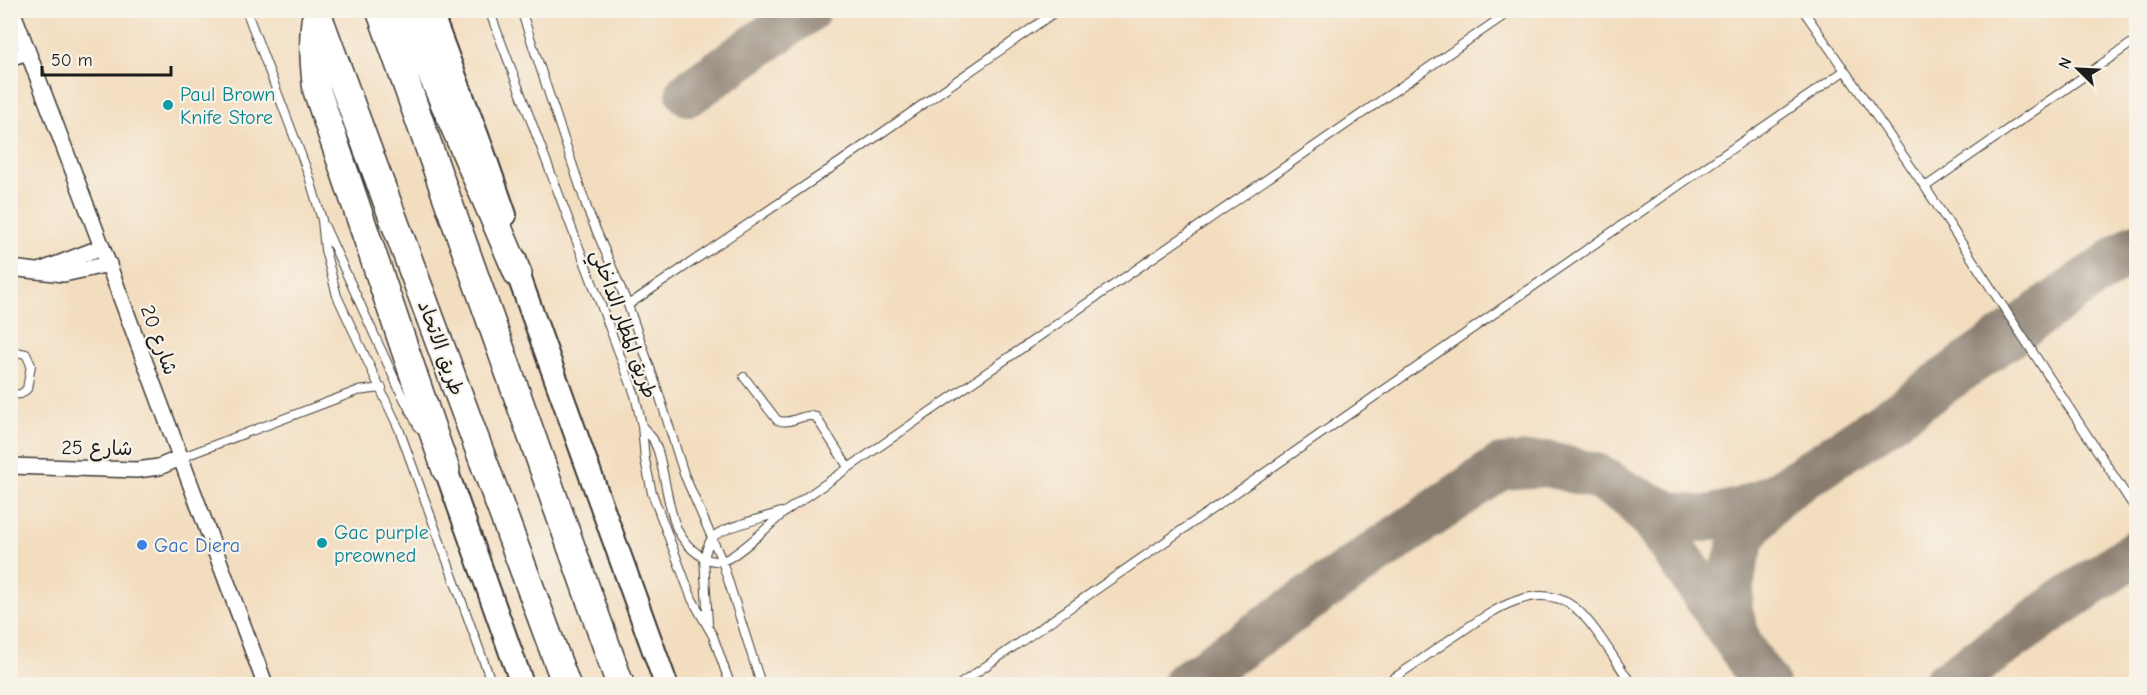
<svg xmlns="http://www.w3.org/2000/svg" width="2147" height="695" font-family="'Comic Neue','Playpen Sans Arabic',sans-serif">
	<rect width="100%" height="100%" fill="#f7f3e8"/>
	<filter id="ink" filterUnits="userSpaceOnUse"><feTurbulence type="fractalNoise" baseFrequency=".0167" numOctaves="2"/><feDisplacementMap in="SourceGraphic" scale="12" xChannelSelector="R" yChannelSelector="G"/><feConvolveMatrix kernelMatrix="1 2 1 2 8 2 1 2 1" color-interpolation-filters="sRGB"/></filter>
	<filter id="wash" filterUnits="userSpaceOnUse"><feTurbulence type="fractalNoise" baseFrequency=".008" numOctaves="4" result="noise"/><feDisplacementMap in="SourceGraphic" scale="24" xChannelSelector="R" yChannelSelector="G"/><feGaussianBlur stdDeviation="1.35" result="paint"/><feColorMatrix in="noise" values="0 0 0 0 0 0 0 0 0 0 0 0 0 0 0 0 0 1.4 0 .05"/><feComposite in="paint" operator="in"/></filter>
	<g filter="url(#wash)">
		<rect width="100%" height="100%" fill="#f3ddbf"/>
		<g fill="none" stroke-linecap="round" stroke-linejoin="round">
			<path stroke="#887c6e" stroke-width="46" d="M689,93L808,10
				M1633,498L1658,526L1766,684
				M1738,640L1729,607L1734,567L1744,534L1776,495
				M1185,684L1501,467L1547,464L1596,476L1632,497L1670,514L1704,519L1739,511L1776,495L1883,424L2136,246
				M1945,684L2136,552"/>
		</g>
	</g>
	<g filter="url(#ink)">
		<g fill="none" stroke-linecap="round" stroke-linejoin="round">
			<g stroke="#3c3934" stroke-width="10">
				<path id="service" d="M246,10L308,173L322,220L325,250L337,296L399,429L492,684
					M489,10L635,395L642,426L645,460L652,493L692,599L713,636L730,684
					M521,10L588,211L628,305L656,385L684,474L722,561L761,684
					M1803,10L1925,187L2136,510
					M1925,187L2136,40
					M325,227L400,391L419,428
					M628,305L843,160L1058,10
					M10,351L26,354L31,365L27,389L21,394L10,395
					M744,377L777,420C791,426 802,412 816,417L848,467
					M642,426L653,439L658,451C665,474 668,511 678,531C687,548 709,569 729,558C748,547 768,526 786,511L1512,10
					M180,458L357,391L382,388
					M708,624L704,558C706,551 708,542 713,537C723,527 767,517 781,512
					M44,684H61
					M960,684L1844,71
					M1385,684C1406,670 1428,655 1449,640C1483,618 1533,576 1574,607C1594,622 1616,663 1632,684"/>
			</g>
			<g stroke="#3c3934" stroke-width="18">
				<path id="minor" d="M12,10L102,247L265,684
					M10,58L27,52
					M10,268L64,274L109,264
					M42,270L102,247
					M10,466L137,470L159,467L180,458"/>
			</g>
			<g stroke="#3c3934" stroke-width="26">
				<path id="primary" d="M430,10L482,149L505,215
					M515,259L518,274L666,684
					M446,470L522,684"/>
			</g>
			<g stroke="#3c3934" stroke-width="30">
				<path id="motorway" d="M316,10L566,684
					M380,10L620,684
					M404,10L518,274
					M315,21C312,45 314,67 317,91L446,470"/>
			</g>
			<use href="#service" stroke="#fff" stroke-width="8"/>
			<use href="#minor" stroke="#fff" stroke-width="15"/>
			<use href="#primary" stroke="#fff" stroke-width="22"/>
			<use href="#motorway" stroke="#fff" stroke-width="27"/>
		</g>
	</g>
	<g fill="#0f9aa8" stroke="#f7f3e8" stroke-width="2">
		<circle cx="168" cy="105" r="6"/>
		<circle cx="322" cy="543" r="6"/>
	</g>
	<circle fill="#3f7fe0" stroke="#f7f3e8" stroke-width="2" cx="142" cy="545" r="6"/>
	<g text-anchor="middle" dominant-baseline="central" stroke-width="4.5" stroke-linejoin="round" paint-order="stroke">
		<g font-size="20" fill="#0d838f" stroke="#f7f3e8" text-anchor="start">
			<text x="180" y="94">Paul Brown<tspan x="180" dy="23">Knife Store</tspan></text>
			<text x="334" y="532">Gac purple<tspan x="334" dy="23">preowned</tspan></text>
		</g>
		<g font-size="20" fill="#1c1c1c" stroke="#f7f3e8">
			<text transform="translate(624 324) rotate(70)">طريق المطار الداخلي</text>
			<text transform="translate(159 340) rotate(70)">شارع 20</text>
			<text transform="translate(441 348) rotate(70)">طريق الاتحاد</text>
			<text transform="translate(97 448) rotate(1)">شارع 25</text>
		</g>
		<g font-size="20" fill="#366cbe" stroke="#f7f3e8" text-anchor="start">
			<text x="154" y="545">Gac Diera</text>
		</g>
	</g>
	<rect width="2147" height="695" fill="none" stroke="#f7f3e8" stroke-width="36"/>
	<g transform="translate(2078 69) rotate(294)" stroke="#f7f3e8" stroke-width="4.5" paint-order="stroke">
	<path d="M0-4.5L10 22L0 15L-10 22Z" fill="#1c1c1c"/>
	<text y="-9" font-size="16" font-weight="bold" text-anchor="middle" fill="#1c1c1c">N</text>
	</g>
	<path d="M42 66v9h129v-9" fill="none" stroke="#1c1c1c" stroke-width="3"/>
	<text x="51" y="66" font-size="18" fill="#1c1c1c" stroke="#f7f3e8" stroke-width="4.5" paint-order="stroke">50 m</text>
</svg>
